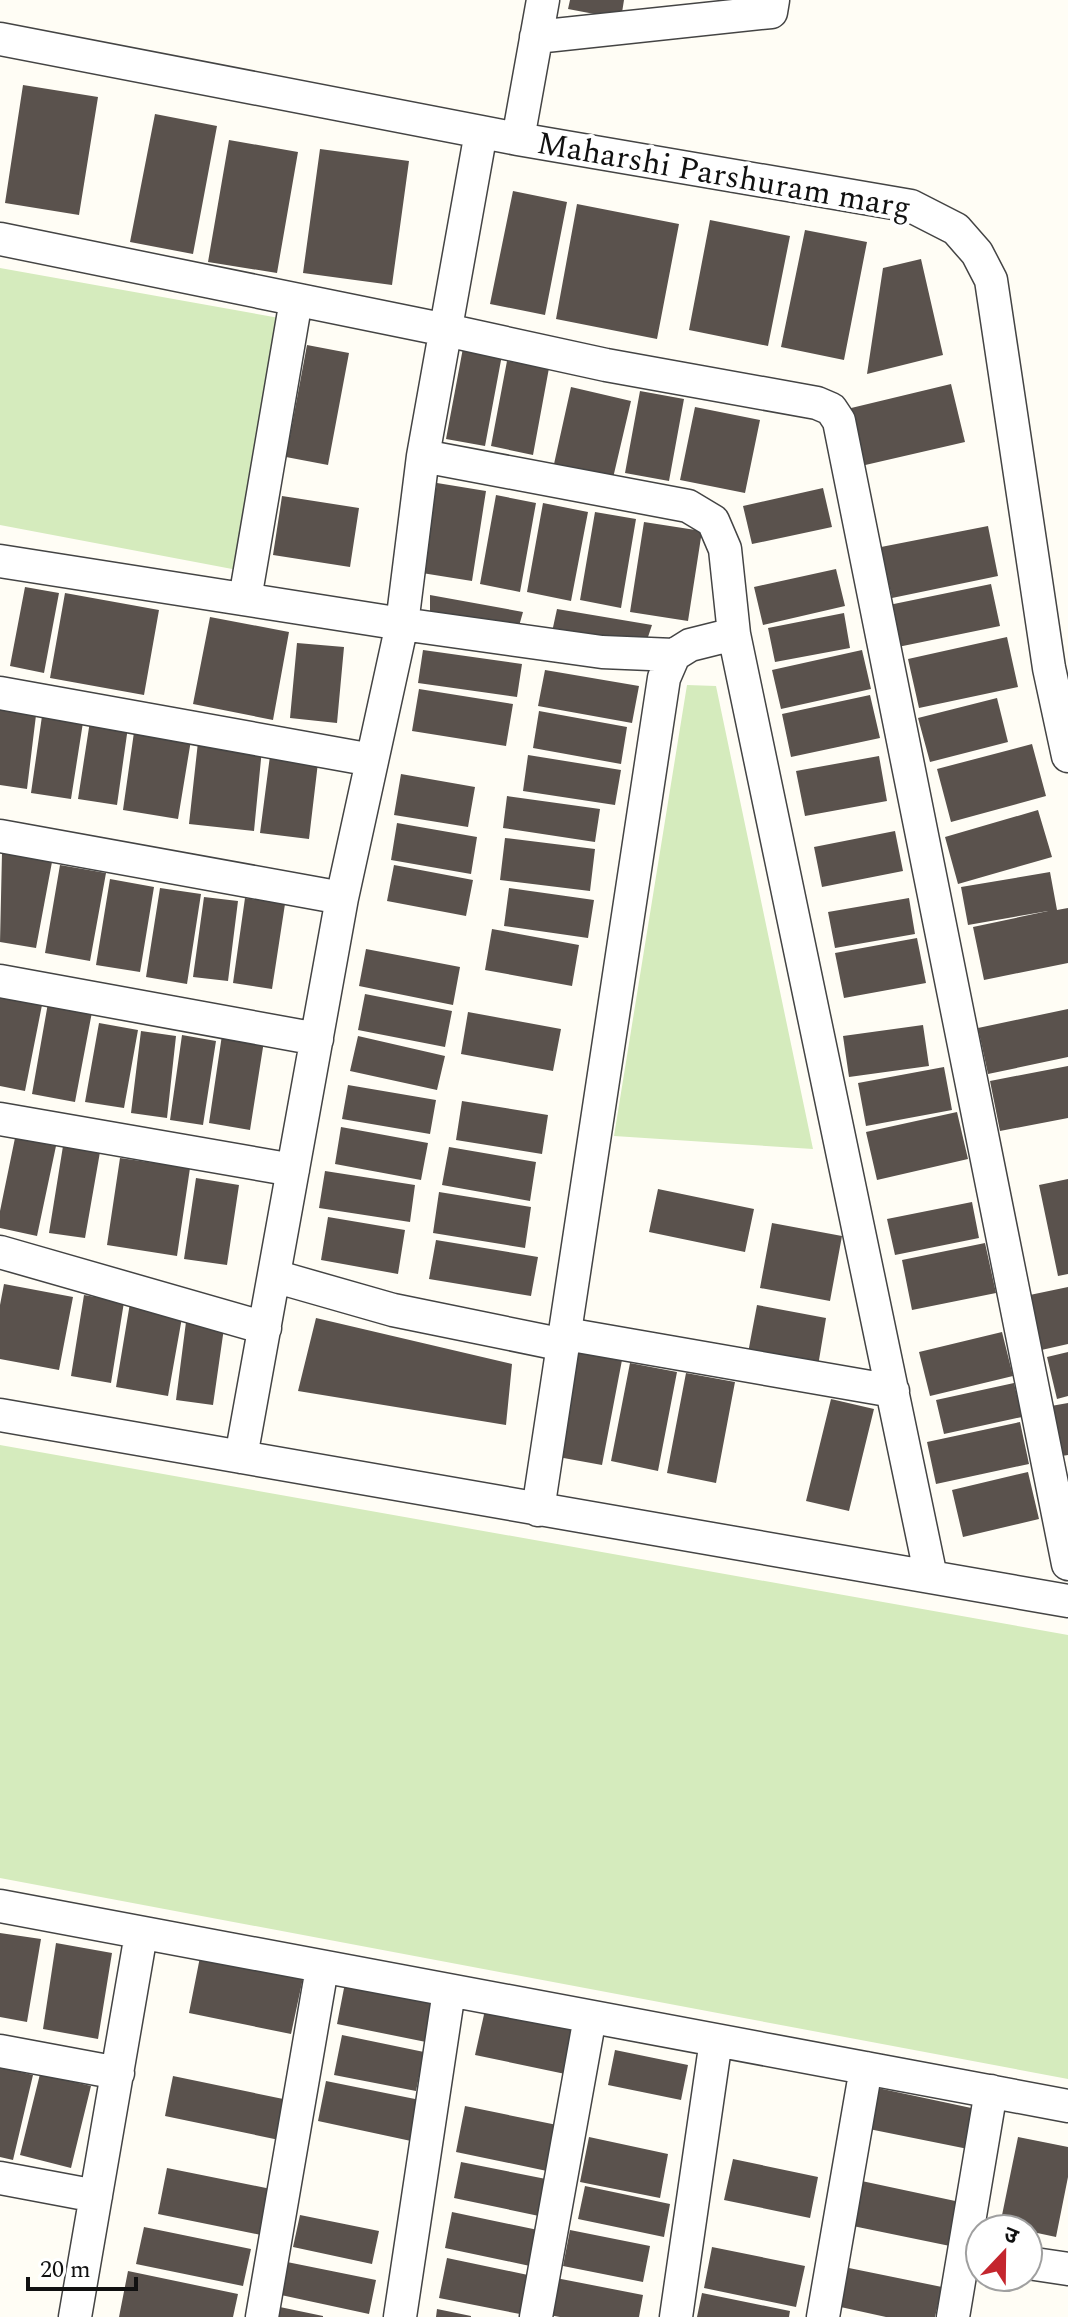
<svg xmlns="http://www.w3.org/2000/svg" width="1068" height="2317" font-family="Spectral,'Noto Sans Devanagari',serif">
	<rect width="100%" height="100%" fill="#fffdf5"/>
	<path fill="#d5ebbd" d="M0,268L302,322L258,574L0,525Z
		M687,685L716,686L813,1149L614,1136Z
		M0,1445L1068,1635V2079L0,1878Z"/>
	<path fill="#5a524d" d="M570,0H624L621,19L568,9Z
		M23,85L98,97L79,215L5,203Z
		M155,114L217,126L193,254L130,242Z
		M229,140L298,152L277,273L208,262Z
		M320,149L409,161L392,285L303,273Z
		M513,191L567,202L545,315L490,304Z
		M577,204L679,224L657,339L556,319Z
		M710,220L790,236L768,346L689,330Z
		M805,230L867,242L844,360L781,347Z
		M921,259L943,355L867,374L883,268Z
		M307,345L349,353L328,465L286,457Z
		M463,348L502,355L485,446L446,439Z
		M507,361L549,368L533,455L491,446Z
		M951,384L965,442L861,466L847,409Z
		M571,387L631,401L613,478L554,464Z
		M640,391L684,399L669,481L625,473Z
		M695,407L760,420L745,493L680,480Z
		M437,483L486,491L472,581L422,573Z
		M823,488L832,527L752,544L743,506Z
		M496,495L536,503L520,592L480,584Z
		M282,496L359,508L350,567L273,555Z
		M543,503L588,512L571,601L527,592Z
		M595,512L636,519L621,608L580,600Z
		M644,522L702,531L688,621L630,612Z
		M988,526L998,576L892,598L881,547Z
		M836,569L845,606L763,625L754,587Z
		M991,584L1000,626L893,648L884,606Z
		M25,587L59,593L44,673L10,666Z
		M65,593L159,610L144,695L50,678Z
		M430,595L523,612L517,633L430,616Z
		M557,609L652,625L645,646L552,632Z
		M844,613L850,648L775,662L768,628Z
		M210,617L289,632L273,720L193,704Z
		M1007,637L1018,687L919,708L908,659Z
		M297,643L344,647L337,723L290,718Z
		M423,650L522,664L517,697L418,683Z
		M862,650L871,689L781,709L772,670Z
		M545,670L639,686L632,723L538,706Z
		M419,689L513,704L506,746L412,731Z
		M870,695L880,738L791,757L782,714Z
		M997,698L1008,742L930,762L918,718Z
		M0,702L37,707L27,789L0,785Z
		M43,709L84,716L71,799L31,793Z
		M539,711L627,727L621,764L533,748Z
		M90,721L128,727L117,805L78,799Z
		M135,725L192,734L178,819L123,810Z
		M198,742L262,749L254,831L189,824Z
		M1032,744L1046,796L951,822L937,769Z
		M271,748L319,754L309,839L260,833Z
		M528,755L621,770L615,805L523,791Z
		M879,756L887,801L805,816L796,771Z
		M401,774L475,787L468,827L394,815Z
		M507,796L600,809L595,842L503,828Z
		M1038,810L1052,857L958,884L945,837Z
		M397,823L477,837L471,874L391,860Z
		M895,831L903,871L822,887L814,847Z
		M505,838L595,849L590,891L500,880Z
		M2,853L52,862L36,948L0,942Z
		M60,865L106,873L90,961L45,953Z
		M394,865L473,880L466,916L387,901Z
		M1050,872L1057,910L1068,908V963L984,980L973,927L1048,911L968,925L961,887Z
		M110,879L154,887L140,972L96,965Z
		M160,888L201,894L187,984L146,977Z
		M509,888L594,900L588,938L504,926Z
		M204,897L238,901L228,981L193,977Z
		M245,898L285,904L272,989L233,983Z
		M909,898L915,934L835,948L828,912Z
		M492,929L579,945L572,986L485,970Z
		M917,938L926,983L844,998L835,953Z
		M366,949L460,967L453,1005L359,986Z
		M365,994L452,1011L445,1047L358,1030Z
		M0,996L42,1005L25,1091L0,1086Z
		M48,1003L92,1012L75,1102L32,1094Z
		M1068,1009V1057L988,1074L978,1028Z
		M468,1012L561,1029L553,1071L461,1054Z
		M99,1023L138,1030L124,1108L85,1102Z
		M923,1025L929,1066L849,1077L843,1036Z
		M141,1031L176,1036L167,1118L131,1113Z
		M182,1035L216,1041L203,1125L170,1120Z
		M222,1035L264,1041L250,1130L209,1123Z
		M358,1036L445,1056L437,1090L350,1071Z
		M1068,1066V1118L1000,1131L990,1081Z
		M944,1067L952,1110L866,1126L858,1083Z
		M348,1085L436,1100L430,1134L342,1119Z
		M462,1101L548,1115L542,1154L456,1140Z
		M957,1112L968,1159L877,1180L866,1132Z
		M341,1127L428,1143L421,1180L335,1164Z
		M15,1138L56,1146L37,1236L0,1228V1211Z
		M63,1146L100,1152L85,1238L49,1233Z
		M449,1147L536,1162L530,1201L442,1185Z
		M120,1158L190,1168L177,1256L107,1245Z
		M325,1171L415,1185L410,1222L319,1208Z
		M196,1178L239,1185L227,1265L184,1259Z
		M1068,1179V1274L1058,1276L1039,1185Z
		M658,1189L754,1209L745,1252L649,1232Z
		M439,1192L531,1207L525,1248L433,1233Z
		M972,1202L979,1238L895,1255L887,1219Z
		M328,1217L405,1230L398,1274L321,1260Z
		M772,1223L842,1236L830,1301L760,1288Z
		M436,1240L538,1257L531,1296L429,1279Z
		M985,1243L996,1293L912,1310L902,1260Z
		M4,1284L73,1297L59,1370L0,1359V1305Z
		M1068,1287V1344L1037,1351L1025,1296Z
		M84,1295L124,1302L111,1383L71,1376Z
		M130,1303L183,1312L168,1396L116,1387Z
		M757,1305L826,1318L818,1366L748,1353Z
		M316,1318L512,1364L506,1425L298,1391Z
		M186,1322L224,1328L213,1405L176,1400Z
		M1002,1332L1013,1376L930,1396L919,1352Z
		M578,1351L622,1360L602,1465L558,1457Z
		M1068,1352V1396L1057,1399L1047,1357Z
		M630,1363L677,1372L658,1471L611,1461Z
		M686,1373L735,1382L716,1483L667,1473Z
		M1014,1383L1022,1417L944,1434L936,1400Z
		M831,1399L874,1409L849,1511L806,1501Z
		M1068,1403V1455L1062,1456L1051,1406Z
		M1020,1422L1029,1464L936,1484L927,1442Z
		M1028,1472L1039,1519L963,1537L952,1490Z
		M0,1933L41,1939L27,2022L0,2017Z
		M56,1943L112,1953L98,2039L43,2029Z
		M200,1957L303,1978L291,2034L189,2013Z
		M345,1983L435,2001L426,2042L337,2024Z
		M485,2010L579,2030L570,2075L475,2055Z
		M342,2035L424,2052L416,2091L334,2075Z
		M615,2050L688,2065L681,2100L608,2085Z
		M0,2067L33,2075L13,2160L0,2157Z
		M40,2074L91,2086L71,2168L20,2155Z
		M173,2076L293,2101L284,2141L165,2116Z
		M326,2081L420,2100L411,2141L318,2121Z
		M873,2087L976,2109L968,2149L864,2128Z
		M465,2106L557,2125L547,2171L456,2152Z
		M589,2137L668,2154L660,2198L580,2182Z
		M1018,2137L1068,2147V2177L1056,2237L1028,2231V2229L1000,2225Z
		M733,2159L818,2177L810,2218L724,2200Z
		M461,2162L546,2179L539,2216L454,2198Z
		M167,2168L271,2189L261,2235L158,2214Z
		M857,2180L960,2202L950,2246L848,2225Z
		M585,2186L670,2204L664,2237L578,2219Z
		M452,2212L538,2230L530,2266L445,2248Z
		M300,2215L379,2231L372,2264L293,2247Z
		M144,2227L251,2249L243,2286L136,2264Z
		M570,2230L650,2246L643,2282L563,2266Z
		M712,2247L805,2266L796,2307L704,2288Z
		M447,2258L528,2275L520,2314L439,2298Z
		M287,2262L376,2280L369,2314L281,2295Z
		M844,2267L942,2287L935,2317H886L836,2306Z
		M128,2271L238,2294L233,2317H119Z
		M556,2278L643,2295L639,2317H560L549,2315Z
		M702,2293L790,2311L789,2317H697Z
		M275,2306L323,2316V2317H272Z
		M437,2309L471,2316V2317H436Z"/>
	<g fill="none" stroke-linecap="round" stroke-linejoin="round">
		<g stroke="#444" stroke-width="35">
			<path id="minor" d="M536,37L771,12L773,0
				M0,39L518,139L911,206L956,229L977,253L991,280L1049,668L1068,756
				M518,139L543,0
				M0,239L446,330L606,365L817,403L831,409L839,421L1068,1564
				M423,456L688,506L713,521L725,549L734,634L931,1577
				M0,561L402,624L602,652L674,655
				M245,599L296,300
				M0,693L372,760
				M0,836L342,898
				M0,981L317,1039
				M0,1119L293,1170
				M0,1252L265,1328
				M274,1276L393,1310L564,1345
				M566,1334L893,1391
				M0,1415L1068,1601
				M241,1457L342,898L402,624L423,456L481,132
				M538,1510L664,678L674,655L690,645L734,634
				M0,1906L1068,2106
				M0,2051L118,2073
				M0,2178L96,2196
				M1028,2263L1068,2269
				M75,2317L141,1934
				M262,2317L322,1968
				M400,2317L449,1991
				M536,2317L590,2017
				M676,2317L716,2040
				M823,2317L866,2068
				M953,2317L991,2091"/>
		</g>
		<use href="#minor" stroke="#fff" stroke-width="32"/>
	</g>
	<g text-anchor="middle" dominant-baseline="central" stroke-width="8" stroke-linejoin="round" paint-order="stroke">
		<g font-size="32" fill="#111" stroke="#fff">
			<text transform="translate(724 176) rotate(10)">Maharshi Parshuram marg</text>
		</g>
	</g>
	<g transform="translate(1004 2253) rotate(22)"><circle r="38" fill="#ffffff" stroke="#a0a0a0" stroke-width="2"/>
	<path d="M0-6L14 30L0 20L-14 30Z" fill="#c4262e"/>
	<text y="-12" font-size="22" font-weight="bold" text-anchor="middle" fill="#111111">उ</text>
	</g>
	<path d="M28 2277v12h108v-12" fill="none" stroke="#111111" stroke-width="4"/>
	<text x="40" y="2277" font-size="24" fill="#111111" stroke="#ffffff" stroke-width="6" paint-order="stroke">20 m</text>
</svg>
